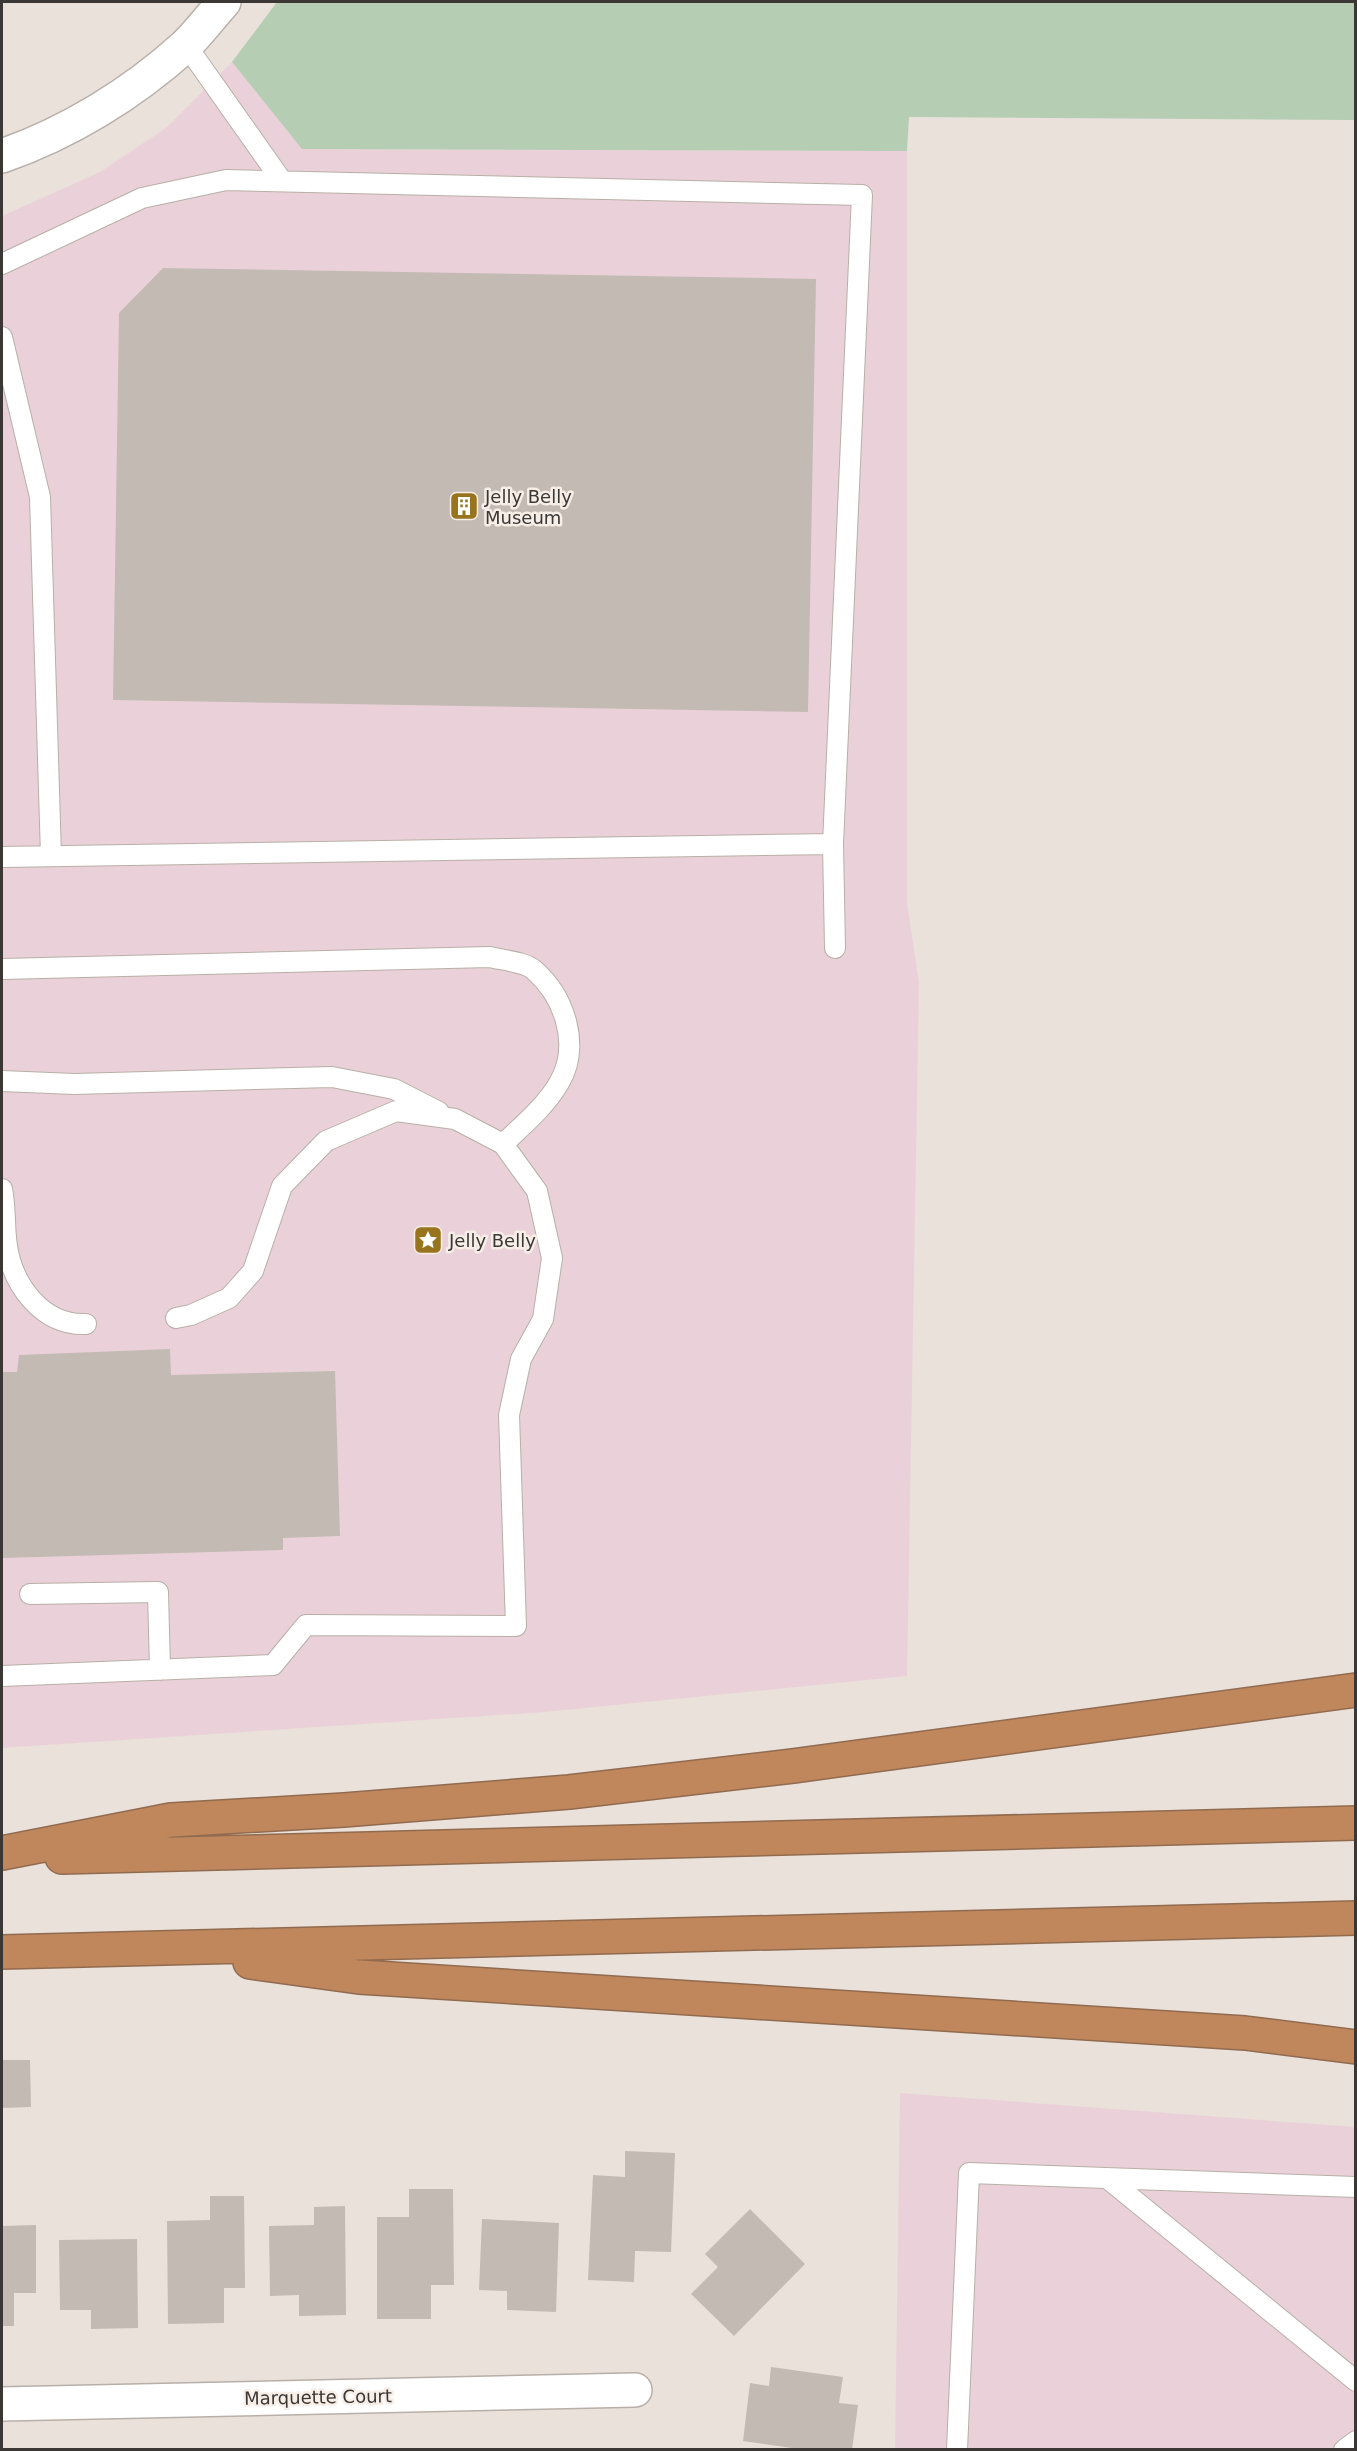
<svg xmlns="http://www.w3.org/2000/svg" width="1357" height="2451" font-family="'DejaVu Sans',sans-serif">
	<rect width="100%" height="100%" fill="#eae1db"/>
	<path fill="#ead1d9" d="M232,62L303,149L907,151V903L919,983L907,1676L544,1712L2,1748V216L100,172L166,128Z
		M900,2093L1355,2127V2449L895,2450Z"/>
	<path fill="#b4cdb3" d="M277,2H1355V120L909,117L907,151L302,149L232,62Z"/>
	<path fill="#c3bab4" d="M163,268L816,279L808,712L113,700L119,313Z
		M170,1349L171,1375L335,1371L340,1536L283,1538V1550L2,1558V1372H17L19,1355Z
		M2,2060H30L31,2107L2,2108Z
		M625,2151L675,2153L671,2252L635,2251L634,2282L588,2280L593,2175L625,2177Z
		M409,2189H453L454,2285H431V2319H377V2217H409Z
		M210,2196H244L245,2288H224V2323L168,2324L167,2221L210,2220Z
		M345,2206L346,2315L299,2316V2295L270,2296L269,2226L314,2225V2207Z
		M750,2209L805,2264L734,2336L691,2294L718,2267L705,2254Z
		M482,2219L559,2223L556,2312L507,2310V2291L479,2290Z
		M36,2225V2293H14V2326H2V2226Z
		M137,2239L138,2328L91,2329V2310H60L59,2240Z
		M771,2367L843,2377L839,2403L858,2405L852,2450H806L743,2441L750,2383L769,2386Z"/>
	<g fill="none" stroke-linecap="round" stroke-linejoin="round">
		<g stroke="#b8afa9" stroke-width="22">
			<path id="lane" d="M186,45L282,181
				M2,264L142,198L226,180L862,195L833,844
				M2,337L40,497L51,856
				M2,857L833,844L835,948
				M2,969L490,957C502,960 525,962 534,970C565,997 581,1046 559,1083C545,1107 523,1125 503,1144
				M2,1081L74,1084L332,1077L394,1089L439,1112
				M2,1189C6,1208 4,1227 7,1246C13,1286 43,1326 86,1324
				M30,1594L158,1592L160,1670
				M2,1676L273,1665L306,1625L516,1626L509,1415L521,1359L543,1319L552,1258L537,1191L503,1144L455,1119L396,1111L326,1141L282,1186L253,1271L229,1298L191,1315L176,1318
				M1107,2178L1356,2381
				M957,2450L969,2173L1356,2187
				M1344,2450L1356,2441"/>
		</g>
		<g stroke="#b8afa9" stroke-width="36">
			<path id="street" d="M2,156C68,133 132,94 185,46C199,33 211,16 224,2
				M2,2404L635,2390"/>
		</g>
		<g stroke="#916b4f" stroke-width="36">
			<path id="highway" d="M2,1853L171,1820L344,1810L569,1792L793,1766L1356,1690
				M62,1857L1356,1823
				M2,1952L1356,1918
				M250,1962L359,1977L1245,2033L1356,2047"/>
		</g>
		<use href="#lane" stroke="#fff" stroke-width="20"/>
		<use href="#street" stroke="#fff" stroke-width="33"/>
		<use href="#highway" stroke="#c0875d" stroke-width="33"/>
	</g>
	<defs>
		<g id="building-square" transform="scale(1.5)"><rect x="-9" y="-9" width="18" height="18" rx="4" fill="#99741f" stroke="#f7eee8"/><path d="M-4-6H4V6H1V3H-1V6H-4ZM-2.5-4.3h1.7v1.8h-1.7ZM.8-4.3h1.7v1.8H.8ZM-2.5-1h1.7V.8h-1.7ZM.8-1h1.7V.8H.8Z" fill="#fff"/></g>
		<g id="sight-square" transform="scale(1.5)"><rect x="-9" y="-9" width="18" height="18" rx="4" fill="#99741f" stroke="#f7eee8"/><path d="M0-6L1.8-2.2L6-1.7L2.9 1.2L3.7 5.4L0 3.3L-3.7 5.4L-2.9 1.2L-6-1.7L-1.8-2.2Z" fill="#fff"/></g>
	</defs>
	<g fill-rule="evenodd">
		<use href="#building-square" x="464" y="506"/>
		<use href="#sight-square" x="428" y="1240"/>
	</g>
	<g text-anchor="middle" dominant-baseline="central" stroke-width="5" stroke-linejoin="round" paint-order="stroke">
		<g font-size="18" fill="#3b3735" stroke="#f7eee8" text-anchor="start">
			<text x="485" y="496">Jelly Belly<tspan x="485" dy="21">Museum</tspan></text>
			<text x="449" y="1240">Jelly Belly</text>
		</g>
		<g font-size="18" fill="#3b3735" stroke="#f7eee8">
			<text transform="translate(318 2397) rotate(-1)">Marquette Court</text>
		</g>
	</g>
	<rect width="1357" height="2451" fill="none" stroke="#3b3735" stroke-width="6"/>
</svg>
